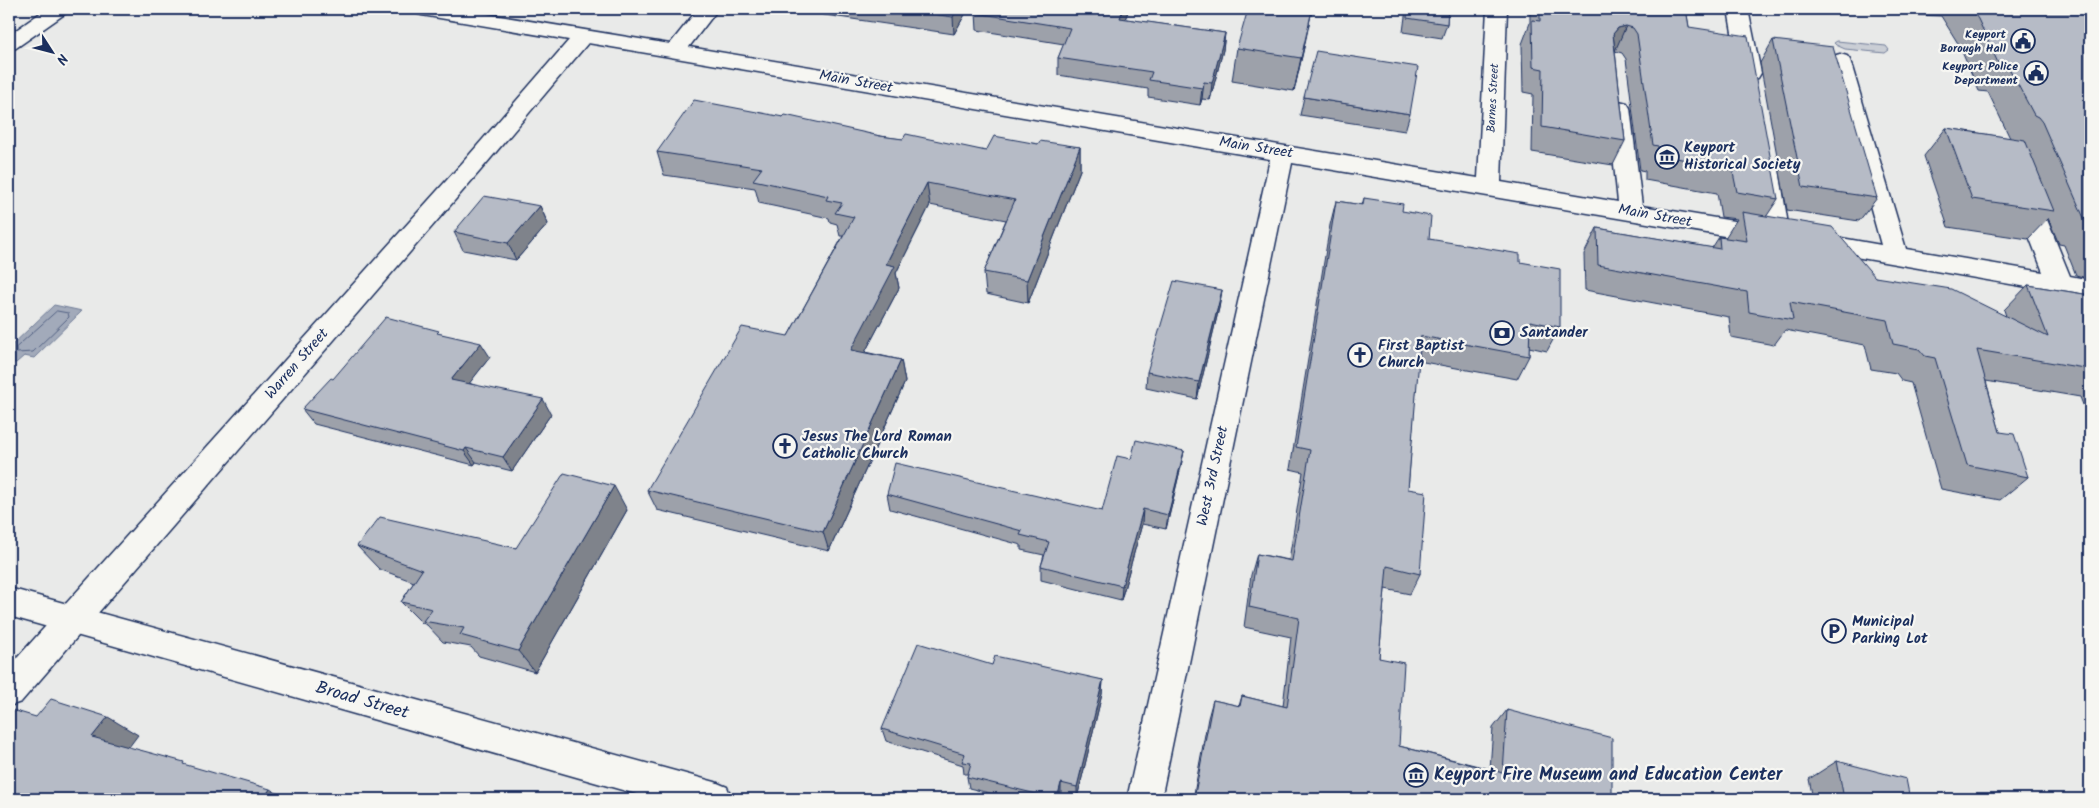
<svg xmlns="http://www.w3.org/2000/svg" width="2099" height="808" font-family="Kalam,sans-serif">
	<rect width="100%" height="100%" fill="#e9eae9"/>
	<filter id="ink" filterUnits="userSpaceOnUse"><feTurbulence type="fractalNoise" baseFrequency=".02" numOctaves="2"/><feDisplacementMap in="SourceGraphic" scale="10" xChannelSelector="R" yChannelSelector="G"/><feConvolveMatrix kernelMatrix="1 2 1 2 8 2 1 2 1" color-interpolation-filters="sRGB"/></filter>
	<g filter="url(#ink)">
		<path fill="#caced5" stroke="#727e9a" d="M1837,41L1886,46L1889,50L1885,53L1845,49L1836,45L1834,43Z"/>
		<path fill="#a2aaba" stroke="#6c7995" d="M54,305L82,311L34,358L24,356L16,363L9,362L13,355L9,353V348Z"/>
		<g fill="none" stroke-linecap="round" stroke-linejoin="round">
			<path stroke="#516083" stroke-width="1" d="M57,311L68,313L69,317L33,352L17,353L16,348Z"/>
			<g stroke="#1b2f5e" stroke-width="3">
				<path id="minor" d="M46,9H69L66,13L16,48L9,50V35Z
					M412,9H457L670,44L698,9H718L689,47L1478,178L1487,9H1507L1501,182L1618,202L1608,108L1611,103L1619,101L1627,103L1630,108L1642,206L1764,226L1755,169L1759,164L1767,161L1775,164L1779,169L1790,237L1787,243L1778,245L1292,163L1161,799H1127L1270,159L588,43L480,171L21,702L9,706V667L464,161L569,40L422,15L415,13Z
					M1728,9H1748L1761,73L1758,78L1750,79L1742,78L1739,73Z
					M1840,54L1847,56L1850,60L1906,249L2043,272L2013,195L2017,189L2025,187L2033,189L2037,195L2070,276L2090,280V298L1804,248L1801,242L1804,236L1813,233L1881,245L1830,60L1833,56Z"/>
			</g>
			<g stroke="#1b2f5e" stroke-width="3">
				<path id="major" d="M9,588L715,782L727,787L732,799H654L9,616Z"/>
			</g>
			<use href="#minor" fill="#f6f6f2" fill-rule="evenodd"/>
			<use href="#major" fill="#f6f6f2" fill-rule="evenodd"/>
		</g>
		<path fill="#9da1aa" stroke="#1b2f5e" d="M784,9H968L954,34Z
			M979,9H1129L1125,19L1225,33L1223,50L1210,100L1202,99L1200,105L1148,97V89L1058,75V58L1064,44L977,30L976,13Z
			M1406,9H1448L1447,24L1442,38L1403,32Z
			M1530,9H1686L1689,27L1778,199L1766,217L1875,277L2006,316L2004,310L2028,285L2090,295V423L2080,397L1986,381L2000,432L2028,477L2000,500L1941,489L1911,383L1902,381L1896,373L1871,369L1865,345L1785,330L1774,345L1731,337L1729,317L1585,290L1584,254L1597,228L1712,248L1719,237L1725,238L1737,219L1721,217L1717,193L1645,180V171L1640,170L1626,59L1622,53L1615,51L1625,141L1613,165L1532,152L1533,94L1523,92L1522,44L1530,23Z
			M1913,9H2090V279L2076,275L2064,245L2059,244L2048,218L2028,239L1948,227L1924,156L1946,128L2010,138L1988,92L1979,91L1959,45L1941,16L1917,15Z
			M1773,40L1877,198L1859,221L1787,210L1760,63Z
			M1305,43L1294,91L1232,81L1237,48Z
			M1304,97L1410,114L1405,131L1300,115Z
			M783,117L880,136L986,151L1038,144L1080,147V170L1028,303L986,294L984,272L1006,220L930,205L896,273L899,288L865,352L901,360L905,382L829,551L657,510L647,490L788,336L843,236H840L837,224L830,222L829,218L759,203L755,188L664,175L657,152Z
			M1364,198L1402,211L1429,239L1520,262L1560,327L1547,351L1529,347V356L1517,379L1418,361L1408,489L1420,574L1410,594L1385,589L1379,658L1399,746L1490,769L1493,728L1507,710L1612,799H1193L1208,718L1213,700L1239,706L1242,696L1283,706L1291,637L1244,627L1251,575L1257,554L1289,560L1303,472L1290,469L1330,225L1336,201L1362,205Z
			M540,206L548,224L516,260L463,250L454,232Z
			M1222,290L1219,308L1197,399L1146,388L1147,372Z
			M441,334L490,357L469,383L551,414L512,471L476,462L474,465L314,424L302,409L333,379Z
			M1184,451L1181,466L1166,529L1142,524L1121,600L1041,580V566L1044,555L1021,550V545L890,509L887,494L1102,511L1131,459Z
			M627,510L535,672L479,656L471,647L443,642L427,625L422,623L401,602L414,582L379,569L357,546L516,548Z
			M992,665L1103,680L1102,694L1077,798L1061,795L1060,799H1012L969,788L967,777L968,774H964L963,765L886,741L882,729Z
			M1837,761L1910,799H1813L1809,779Z"/>
		<path fill="#7f838b" stroke="#1b2f5e" d="M957,9H968L954,34L953,17Z
			M1123,9H1129L1119,35L1120,18Z
			M1312,10L1305,43L1294,91L1301,58Z
			M1626,26L1615,51L1613,34L1618,28Z
			M1225,33L1223,50L1210,100L1212,83Z
			M1204,82L1202,99L1200,105L1202,88Z
			M1080,147V170L1028,303L1027,280Z
			M927,183L930,205L896,273L899,288L855,371L851,350L886,264Z
			M540,206L548,224L516,260L508,243Z
			M1222,290L1219,308L1197,399L1199,382Z
			M481,343L490,357L461,394L451,380Z
			M901,360L905,382L829,551L823,532Z
			M543,399L551,414L512,471L503,457Z
			M466,448L476,462L474,465L464,451Z
			M1184,451L1181,466L1166,529L1168,515Z
			M614,486L627,510L535,672L518,651Z
			M1143,509L1142,524L1121,600L1122,586Z
			M1103,680L1102,694L1077,798V787Z
			M108,717L138,735L123,755L92,737Z
			M1061,783V795L1060,799H1057Z
			M270,789L286,799H272L266,795Z"/>
		<path fill="#b6bbc6" stroke="#1b2f5e" d="M897,9H957L953,17Z
			M979,9H1123L1120,18L1225,33L1212,83L1204,82L1202,88L1149,80L1152,72L1058,58L1070,28L976,13Z
			M1248,9H1304L1312,10L1301,58L1237,48Z
			M1408,9H1448L1447,24L1407,18Z
			M1540,9H1686L1689,27L1748,36L1778,199L1737,192L1732,168L1659,155L1658,146L1653,145L1637,34L1633,28L1626,26L1618,28L1613,34L1625,141L1542,127L1543,69L1533,67L1532,20L1540,21Z
			M1971,9H2090V223L2089,219L2084,218L2042,122L2038,117L2034,115L2008,66L1999,65L1978,19Z
			M1773,40L1833,47L1877,198L1803,187Z
			M1316,51L1418,67L1410,114L1304,97Z
			M694,100L783,117L785,115L880,136L903,139L906,134L986,151L994,136L1038,144L1040,141L1080,147L1027,280L984,272L1015,200L927,183L886,264L895,266L851,350L901,360L823,532L647,490L742,327L788,336L854,217L835,213L842,203L826,200L828,196L753,180L762,168L657,152Z
			M1946,128L2025,140L2054,211L1972,199Z
			M484,196L540,206L508,243L454,232Z
			M1364,198L1403,204L1402,211L1431,216L1429,239L1520,254V262L1560,269V327L1530,321L1529,356L1421,336L1408,489L1426,492L1420,574L1387,566L1379,658L1404,663L1399,746L1503,773L1507,710L1612,738V799H1194L1213,700L1240,706L1242,696L1287,707L1299,618L1249,607L1257,554L1292,561L1310,450L1296,447L1336,201L1363,205Z
			M1742,212L1832,227L1875,277L1951,289L2048,337L2028,285L2090,295V369L1977,350L2000,432L2014,434L2028,477L1967,465L1935,358L1925,356L1919,349L1893,344L1887,320L1790,302L1793,320L1749,312L1747,292L1598,265L1597,228L1720,249L1719,237L1747,241Z
			M1174,281L1222,290L1199,382L1147,372Z
			M386,317L439,331L437,333L481,343L451,380L543,399L503,457L466,448L464,451L302,409L331,378L333,379Z
			M1136,440L1184,451L1168,515L1143,509L1122,586L1041,566L1049,542L1020,535L1022,531L887,494L895,463L1102,511L1117,456L1131,459Z
			M564,473L614,486L518,651L460,635L464,628L423,621L432,609L401,602L422,570L357,546L380,517L516,548Z
			M918,643L992,665L995,656L1103,680L1077,787L1061,783L1057,799L967,777L971,763L962,762L965,754L882,729Z
			M51,699L108,717L92,737L184,762L183,764L270,789L266,795L281,799H9V709L36,717Z
			M1837,761L1906,779L1910,799H1844Z"/>
	</g>
	<defs>
		<g id="civic-ring" transform="scale(1.25)"><circle r="9.5" fill="#f6f6f2" stroke="#1b2f5e" stroke-width="1.5"/><path d="M-.6-6.5H3V-4.5H.6V-3L4-1V1h2V6H-6V1h2V-1L-.6-3ZM-1.2 2.5V6h2.4V2.5Z" fill="#1b2f5e"/></g>
		<g id="museum-ring" transform="scale(1.25)"><circle r="9.5" fill="#f6f6f2" stroke="#1b2f5e" stroke-width="1.5"/><path d="M0-6L6-3V-2H-6V-3ZM-5-1h2V3h-2ZM-1-1h2V3h-2ZM3-1h2V3H3ZM-6 4H6V6H-6Z" fill="#1b2f5e"/></g>
		<g id="bank-ring" transform="scale(1.25)"><circle r="9.5" fill="#f6f6f2" stroke="#1b2f5e" stroke-width="1.5"/><path d="M-6-4H6V4H-6ZM0-2.3a2.3 2.3 0 1 0 0 4.6a2.3 2.3 0 1 0 0-4.6Z" fill="#1b2f5e"/></g>
		<g id="church-ring" transform="scale(1.25)"><circle r="9.5" fill="#f6f6f2" stroke="#1b2f5e" stroke-width="1.5"/><path d="M-1.2-6h2.4v3.5h3.3v2.4h-3.3V6h-2.4V-.1h-3.3v-2.4h3.3Z" fill="#1b2f5e"/></g>
		<g id="parking-ring" transform="scale(1.25)"><circle r="9.5" fill="#f6f6f2" stroke="#1b2f5e" stroke-width="1.5"/><path d="M-3.5-5.5H1a3.5 3.5 0 0 1 0 7H-1V5.5H-3.5ZM-1-3.4V-.6H.8a1.4 1.4 0 0 0 0-2.8Z" fill="#1b2f5e"/></g>
	</defs>
	<g fill-rule="evenodd">
		<use href="#civic-ring" x="2023" y="41"/>
		<use href="#civic-ring" x="2036" y="73"/>
		<use href="#museum-ring" x="1667" y="157"/>
		<use href="#bank-ring" x="1502" y="333"/>
		<use href="#church-ring" x="1360" y="355"/>
		<use href="#church-ring" x="785" y="446"/>
		<use href="#parking-ring" x="1834" y="631"/>
		<use href="#museum-ring" x="1416" y="775"/>
	</g>
	<g text-anchor="middle" dominant-baseline="central" stroke-width="4.5" stroke-linejoin="round" paint-order="stroke">
		<g font-size="12" font-weight="bold" fill="#1b2f5e" stroke="#f6f6f2" text-anchor="end">
			<text x="2006" y="34">Keyport<tspan x="2006" dy="14">Borough Hall</tspan></text>
			<text x="2018" y="66">Keyport Police<tspan x="2018" dy="14">Department</tspan></text>
		</g>
		<g font-size="12" fill="#1b2f5e" stroke="#f6f6f2">
			<text transform="translate(1493 98) rotate(-87)">Barnes Street</text>
		</g>
		<g font-size="15" fill="#1b2f5e" stroke="#f6f6f2">
			<text transform="translate(856 82) rotate(10)">Main Street</text>
			<text transform="translate(1256 148) rotate(9)">Main Street</text>
			<text transform="translate(1655 216) rotate(10)">Main Street</text>
			<text transform="translate(297 364) rotate(-49)">Warren Street</text>
			<text transform="translate(1213 476) rotate(-78)">West 3rd Street</text>
		</g>
		<g font-size="15" font-weight="bold" fill="#1b2f5e" stroke="#f6f6f2" text-anchor="start">
			<text x="1684" y="148">Keyport<tspan x="1684" dy="17">Historical Society</tspan></text>
			<text x="1520" y="333">Santander</text>
			<text x="1378" y="346">First Baptist<tspan x="1378" dy="17">Church</tspan></text>
			<text x="802" y="437">Jesus The Lord Roman<tspan x="802" dy="17">Catholic Church</tspan></text>
			<text x="1852" y="622">Municipal<tspan x="1852" dy="17">Parking Lot</tspan></text>
		</g>
		<g font-size="18" fill="#1b2f5e" stroke="#f6f6f2">
			<text transform="translate(362 701) rotate(16)">Broad Street</text>
		</g>
		<g font-size="18" font-weight="bold" fill="#1b2f5e" stroke="#f6f6f2" text-anchor="start">
			<text x="1434" y="775">Keyport Fire Museum and Education Center</text>
		</g>
	</g>
	<rect width="2099" height="808" fill="none" stroke="#f6f6f2" stroke-width="30"/>
	<rect x="15" y="15" width="2069" height="778" fill="none" stroke="#1b2f5e" stroke-width="2" filter="url(#ink)"/>
	<g transform="translate(52 52) rotate(126)" stroke="#f6f6f2" stroke-width="4" paint-order="stroke">
	<path d="M0-4L9 19L0 12L-9 19Z" fill="#1b2f5e"/>
	<text y="-8" font-size="14" font-weight="bold" text-anchor="middle" fill="#1b2f5e">N</text>
	</g>
</svg>
